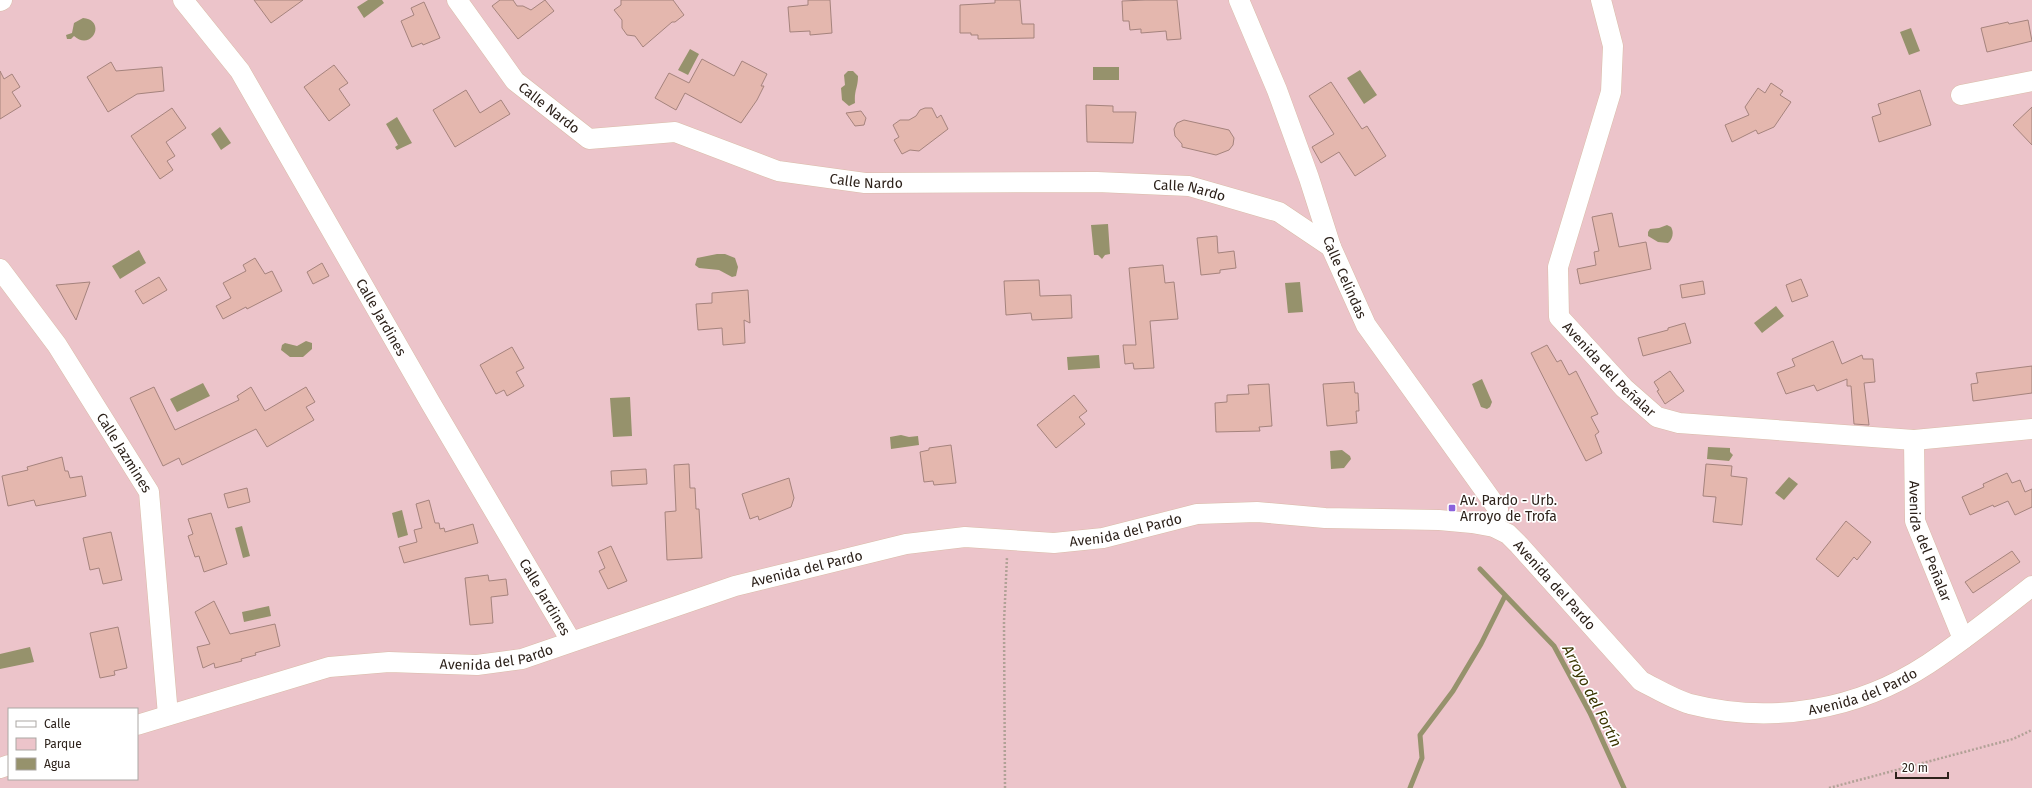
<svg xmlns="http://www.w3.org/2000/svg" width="2032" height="788" font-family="'Fira Sans',sans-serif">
	<rect width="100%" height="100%" fill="#fce9dd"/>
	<path fill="#ecc4ca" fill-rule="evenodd" d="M0,0H2032V788H0ZM9,709H137V779H9Z"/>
	<path fill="#96926c" d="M368,0H382L384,3L364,18L357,7Z
		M83,18C107,20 92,52 74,36L71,39H67L66,35L72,33L74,23Z
		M1911,28L1920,51L1909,55L1900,32Z
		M690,49L699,54L688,75L678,70Z
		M1093,67H1119V80H1093Z
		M1360,70L1377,95L1364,104L1347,78Z
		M848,71H853L858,76C858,88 854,90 855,103L849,106L842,100L841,88L845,85L844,75Z
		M397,117L412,143L397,150L395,147L398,145L386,124Z
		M220,127L231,143L221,150L211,134Z
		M1108,224L1110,254L1105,255L1102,259L1098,255H1094L1091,225Z
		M1667,225L1671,227C1674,232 1673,239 1668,243L1658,242L1648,236V232L1650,229L1659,228Z
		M139,250L146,263L120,279L112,266Z
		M717,254H725L735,258L738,267L736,276L732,277L719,270L699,268L695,265L697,258Z
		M1300,282L1303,312L1288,313L1285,283Z
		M1776,306L1784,316L1762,333L1754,323Z
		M306,341L312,343V349L303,357H290L281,350L282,345L285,343L297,346Z
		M1099,355L1100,368L1068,370L1067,357Z
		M1482,379L1492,402L1490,407L1487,409L1481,407L1472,384Z
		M203,383L210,396L177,412L170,399Z
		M630,397L632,436L613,437L610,398Z
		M901,435L909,437L918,436L919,445L891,449L890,437Z
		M1708,447L1730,448V452L1733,455L1729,461L1707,459Z
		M1342,450L1350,456L1351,459L1344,468L1331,469L1330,451Z
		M1789,477L1798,484L1784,500L1775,493Z
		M402,510L408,535L398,538L392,513Z
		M242,526L250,556L243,558L235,528Z
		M269,606L271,616L244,622L242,612Z
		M30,647L34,662L0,669V654Z"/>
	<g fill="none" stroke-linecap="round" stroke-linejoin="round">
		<path stroke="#96926c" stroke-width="5" d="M1480,569L1554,646L1590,713L1624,788
			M1410,788L1422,758L1420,735L1453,691L1481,644L1505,596"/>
	</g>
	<path fill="#e4b7ae" stroke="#a5837d" d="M254,0H303L271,23Z
		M500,0H513L517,6H523L531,10L545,0L554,11L518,39L492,6Z
		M621,0H673L684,15L675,22H672L643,47L635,36L627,35L622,28V20L614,10L621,5Z
		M808,0H830L832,33L810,35V31L790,32L788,7L808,5Z
		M995,0H1020L1022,24H1034V38L978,39V35H971V33H960V5L995,3Z
		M1145,0H1177L1181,39L1167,40L1166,31L1141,33V29L1130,30L1129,21H1123L1122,1Z
		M424,2L440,38L423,45L422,43L412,47L401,21L414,15L411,8Z
		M2028,20L2032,41L1987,52L1981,28L2008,22L2009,24Z
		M702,59L734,76L742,61L767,74L761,86H764L757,100L741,123L685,93L676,110L655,98L669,73L689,83Z
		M111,62L116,71L162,67L164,91L137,94L108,112L87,77Z
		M334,65L348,83L339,89L350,105L329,121L304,87Z
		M0,71L4,79L12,74L20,87L12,92L21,106L0,119Z
		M1331,82L1362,129L1367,126L1386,156L1355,176L1339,152L1321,163L1312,147L1334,134L1309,96Z
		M1771,83L1783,91L1780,95L1791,102L1774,127L1758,134L1756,130L1732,142L1725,125L1749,115L1745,107L1758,88L1765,93Z
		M466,90L480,113L501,100L510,114L455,147L433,110Z
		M1920,90L1931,125L1879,142L1872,117L1881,114L1878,104Z
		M1086,105L1113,106V112H1136L1133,143L1087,142Z
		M2032,107V145L2013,125Z
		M172,108L186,128L166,142L175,156L167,161L173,170L160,179L131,136Z
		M925,108H932L937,118L941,115L948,129L919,151L910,150L902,154L894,140L899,137L893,125L900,120H909L916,116L920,110Z
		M861,111L866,118L864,125L855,126L846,113Z
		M1184,120L1229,130L1234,138L1233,145L1229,150L1216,155L1182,147V144L1175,136L1174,129L1177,123Z
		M1612,213L1619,247L1646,242L1651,269L1580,284L1577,269L1596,265L1594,252L1599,251L1592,217Z
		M1217,236L1218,253L1234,251L1236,268L1220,270V273L1201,275L1197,238Z
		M255,258L265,274L272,271L282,291L247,309L246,307L223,319L216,306L231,298L223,283L246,271L243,265Z
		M322,263L329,276L313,284L307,272Z
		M1163,265L1165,283L1174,282L1178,319L1150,321L1154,368L1134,369L1133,363L1125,364L1123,345H1136L1129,268Z
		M159,277L167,290L143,304L135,291Z
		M1801,279L1808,296L1792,302L1786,285Z
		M1039,280L1040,296L1071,295L1072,318L1032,320L1031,313L1006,315L1004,281Z
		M1703,281L1705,294L1682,298L1680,285Z
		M90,282L76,320L56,285Z
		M748,290L750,323L744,320L745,343L723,345L722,328L698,330L696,304L712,303V293Z
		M1685,323L1691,343L1643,356L1638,338L1668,330V328Z
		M1833,341L1842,364L1862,355L1863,359H1873L1875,382L1864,383L1869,425L1854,424L1851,386H1847V379L1817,391L1814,385L1786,394L1777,373L1795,366L1792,359Z
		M1547,345L1557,362L1561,360L1569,375L1576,371L1598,414L1591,417L1599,432L1595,435L1602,453L1586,461L1531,353Z
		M512,347L524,368L516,372L524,386L507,396L504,390L496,394L480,365Z
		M2032,366V393L1973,401L1971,384L1978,383L1976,373Z
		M1670,371L1684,391L1665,404L1657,391L1659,390L1654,382Z
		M1354,382L1355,393H1358L1359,411H1356L1357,423L1327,426L1323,384Z
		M1269,384L1272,426L1259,427L1260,431L1216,432L1215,403L1227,402V395L1249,394L1248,385Z
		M154,387L175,430L239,400L237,396L251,387L265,411L306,387L315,402L306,407L314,420L267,447L256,429L182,465L179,458L163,466L130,398Z
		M1074,395L1087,411L1079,417L1085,424L1056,448L1037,425Z
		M951,445L956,483L934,485L933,481L924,482L920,452L929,450V448Z
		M62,457L65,471H68L70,478L82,476L86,496L36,506L34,500L8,506L2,476L28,470L27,467Z
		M689,464L690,488H695L696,509H699L702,558L667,560L665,512L676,511L674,465Z
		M1706,464L1732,466L1731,476L1747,478L1742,525L1713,522L1716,497L1703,496Z
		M646,469L647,484L612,486L611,471Z
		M2007,473L2012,483L2020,480L2025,492L2032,489V507L2015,515L2008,501L1994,507L1993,505L1970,515L1962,497L1984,487L1983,484Z
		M789,478L794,498L791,507L759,520L758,516L750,519L742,494Z
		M247,488L250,502L228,508L224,494Z
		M429,500L435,523H439L440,529L444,528L445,532L473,524L478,543L404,563L399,547L417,542L414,530L422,528L416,504Z
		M211,513L227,564L204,572L199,556L195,557L188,536L193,534L188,519Z
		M1846,521L1871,542L1857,560L1854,557L1838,577L1816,559Z
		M111,532L122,580L103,584L99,568L90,570L83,538Z
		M611,546L627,581L608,589L599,571L605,568L598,552Z
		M2012,551L2020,562L1973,593L1965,582Z
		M488,575L489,581L506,579L508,595L491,597L493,623L470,625L465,578Z
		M214,601L230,634L275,624L280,646L255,653L256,655L241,659L242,661L215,668L214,663L203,668L197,647L210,644L195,612Z
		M118,627L127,668L114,671L115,675L100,678L90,633Z"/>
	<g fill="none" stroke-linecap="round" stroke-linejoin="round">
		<g stroke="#d9bca8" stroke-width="21">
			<g id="minor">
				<path id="s1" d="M183,0L240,71L430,402L571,641"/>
				<path id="s2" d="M457,0L515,81L589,139L675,132L778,171L865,183L1097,182L1189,186L1279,212L1331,247"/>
				<path id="s3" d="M1239,0L1277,90L1309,178L1331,247L1366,325L1498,509L1494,527"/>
				<path id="s4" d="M1601,0L1613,46L1611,92L1558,267L1559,317L1624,388L1657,417L1679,423L1914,440L2032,429"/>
				<path d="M0,1L2,0"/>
				<path d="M1961,95L2032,81"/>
				<path id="s5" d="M0,269L57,345L149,492L168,715"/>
				<path id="s6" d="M1914,440L1915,521L1963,639"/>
				<path id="s7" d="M137,725L329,667L389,662L477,665L522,659L735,586L906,544L965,537L1054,543L1103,538L1197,514L1257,512L1325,518L1439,520L1472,523L1494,527L1508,534L1519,545L1641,681C1657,689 1673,699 1690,704C1772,725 1858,710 1928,664C1964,640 1998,613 2032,586"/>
				<path d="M0,768L9,765"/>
			</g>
		</g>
		<path stroke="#b1a196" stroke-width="2.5" stroke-dasharray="2 2" stroke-linecap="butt" d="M1005,788L1004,622L1007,557
			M1829,788L2013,739L2032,730"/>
		<use href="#minor" stroke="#fff" stroke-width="20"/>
	</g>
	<rect fill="#8b62dc" stroke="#fff" stroke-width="1.5" x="1448" y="504" width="8" height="8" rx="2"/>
	<g text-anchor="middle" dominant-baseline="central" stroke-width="3.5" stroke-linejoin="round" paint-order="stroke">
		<g font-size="14" fill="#2d221b" stroke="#fff">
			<text stroke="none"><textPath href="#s2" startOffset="143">Calle Nardo</textPath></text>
			<text stroke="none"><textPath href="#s2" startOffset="479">Calle Nardo</textPath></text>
			<text stroke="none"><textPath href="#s2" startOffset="803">Calle Nardo</textPath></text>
			<text stroke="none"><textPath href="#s3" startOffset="297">Calle Celindas</textPath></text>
			<text stroke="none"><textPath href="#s1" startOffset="375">Calle Jardines</textPath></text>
			<text stroke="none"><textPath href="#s4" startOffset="399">Avenida del Peñalar</textPath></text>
			<text stroke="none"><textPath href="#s5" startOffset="222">Calle Jazmines</textPath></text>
			<text stroke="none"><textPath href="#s7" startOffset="1017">Avenida del Pardo</textPath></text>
			<text stroke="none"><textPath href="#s6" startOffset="104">Avenida del Peñalar</textPath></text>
			<text stroke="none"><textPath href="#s7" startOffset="693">Avenida del Pardo</textPath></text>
			<text stroke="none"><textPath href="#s7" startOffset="1473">Avenida del Pardo</textPath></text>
			<text stroke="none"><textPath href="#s1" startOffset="699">Calle Jardines</textPath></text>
			<text stroke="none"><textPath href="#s7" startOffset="369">Avenida del Pardo</textPath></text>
			<text stroke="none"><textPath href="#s7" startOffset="1833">Avenida del Pardo</textPath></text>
		</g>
		<g font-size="14" fill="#2d221b" stroke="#fff" text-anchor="start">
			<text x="1460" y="500">Av. Pardo - Urb.<tspan x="1460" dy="16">Arroyo de Trofa</tspan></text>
		</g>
		<g font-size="15" font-style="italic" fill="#3a3501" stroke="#fff">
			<text transform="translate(1592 696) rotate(63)">Arroyo del Fortín</text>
		</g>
	</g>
	<rect x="8" y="708" width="130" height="72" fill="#ffffff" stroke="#aba7a4"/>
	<rect x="16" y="721" width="20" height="6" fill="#ffffff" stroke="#aba7a4"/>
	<text x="44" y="728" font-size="12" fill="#2d221b">Calle</text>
	<rect x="16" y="738" width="20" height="12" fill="#ecc4ca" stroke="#aba7a4"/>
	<text x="44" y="748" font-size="12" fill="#2d221b">Parque</text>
	<rect x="16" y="758" width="20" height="12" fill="#96926c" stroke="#aba7a4"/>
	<text x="44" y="768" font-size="12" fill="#2d221b">Agua</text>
	<path d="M1896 772v6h52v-6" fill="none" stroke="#2d221b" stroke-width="2"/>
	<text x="1902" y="772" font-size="12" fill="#2d221b" stroke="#ffffff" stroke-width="3" paint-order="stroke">20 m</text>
</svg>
